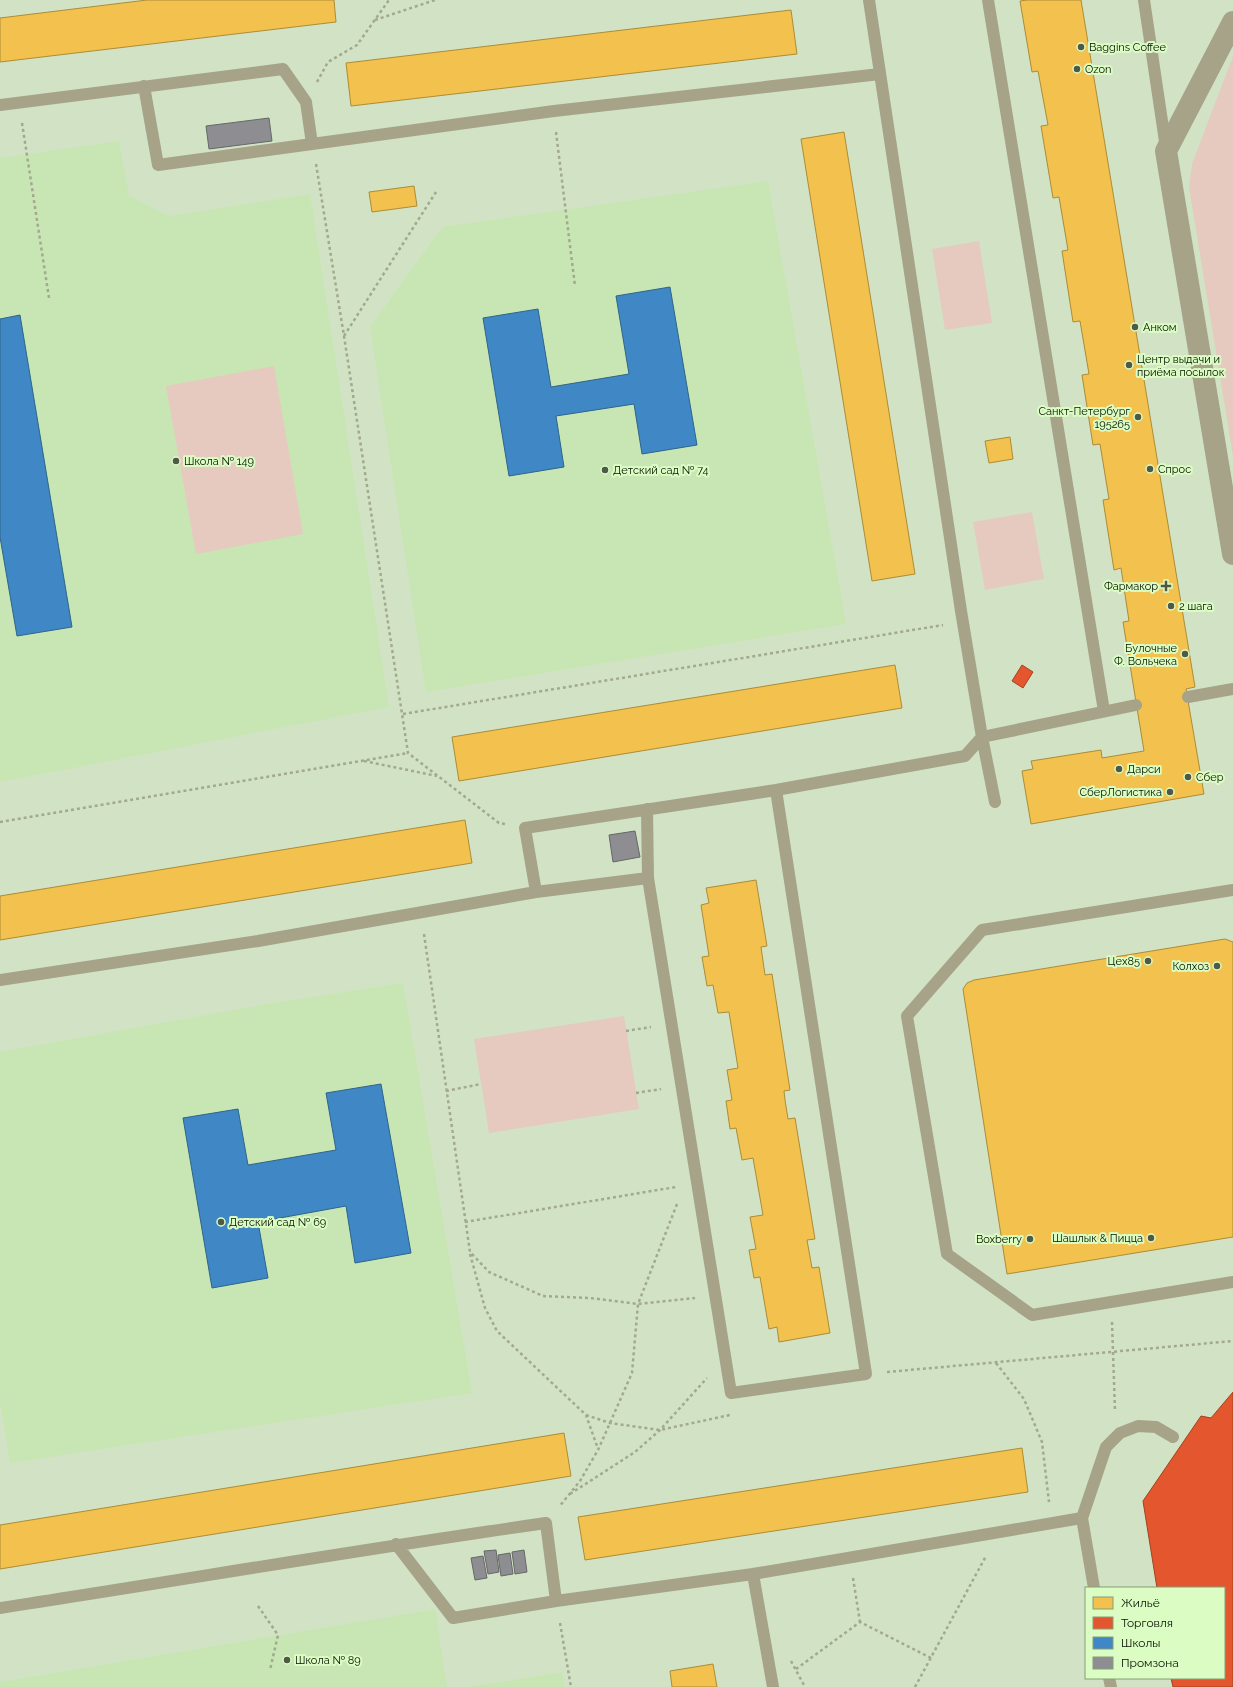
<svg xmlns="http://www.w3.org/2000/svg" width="1233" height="1687" font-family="Raleway,sans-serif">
	<rect width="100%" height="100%" fill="#d1e3c4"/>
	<path fill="#c8e5b4" d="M119,141L129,196L169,216L310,194L389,707L0,782V158Z
		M768,181L846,624L426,692L370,327L442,227Z
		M403,983L472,1393L10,1463L0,1402V1052L267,1004Z
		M435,1609L447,1687H0V1682Z
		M562,1672L564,1687H470Z"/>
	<path fill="#e6cabf" d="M1233,56V456L1189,187L1192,164Z
		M979,241L992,323L945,330L932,249Z
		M274,366L303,534L196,554L166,386Z
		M1032,512L1044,579L985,590L973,522Z
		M624,1016L639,1109L489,1133L474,1039Z"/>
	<path fill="#f2c14e" stroke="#ac8c37" d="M147,0H334L336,22L0,62V18Z
		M1027,0H1081L1195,687L1186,689L1204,794L1031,824L1022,771L1033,769L1031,761L1101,750L1102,758L1144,751L1123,622L1129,621L1121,568L1114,570L1103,500L1109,499L1100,444L1093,445L1082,375L1089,374L1080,321L1073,322L1062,251L1068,250L1059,197L1053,198L1041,126L1048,125L1038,71L1032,72L1020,1Z
		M791,10L797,54L351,106L346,63Z
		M844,132L915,574L872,581L801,139Z
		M414,186L417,206L372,212L369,192Z
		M1010,437L1013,459L989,463L985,441Z
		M895,665L902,708L459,781L452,737Z
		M465,820L472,863L0,940V896Z
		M756,880L767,946L761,947L765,975L772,974L790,1090L784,1091L785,1100L788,1119L795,1118L815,1239L807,1240L812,1268L819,1267L830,1333L779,1342L777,1327L769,1329L760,1277L754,1278L749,1250L756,1249L750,1217L763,1215L753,1158L742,1160L736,1128L730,1129L726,1101L732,1100L727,1070L738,1068L729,1012L718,1013L713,985L707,986L702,957L709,956L701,905L709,903L706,888Z
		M1225,939L1233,942V1237L1007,1274L963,989L967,983L974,980Z
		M564,1433L571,1476L0,1569V1525Z
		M1022,1448L1028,1492L585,1560L578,1517Z
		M713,1664L717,1687H672L670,1671Z"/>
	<path fill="#e4572e" stroke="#a24220" d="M1022,665L1033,672L1023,688L1012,681Z
		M1233,1392V1687H1173L1171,1678H1224V1588H1157L1143,1501L1201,1416L1211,1418Z"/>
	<path fill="#3f88c5" stroke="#2e648a" d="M670,287L697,445L642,454L634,404L556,416L564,467L509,476L483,318L538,309L551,387L629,374L616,296Z
		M20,315L72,627L17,636L0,537V319Z
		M381,1084L411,1253L355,1263L346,1206L258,1222L268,1278L212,1288L183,1118L238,1109L248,1165L336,1150L326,1093Z"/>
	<path fill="#8d8d92" stroke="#656866" d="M269,118L272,141L209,149L206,126Z
		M635,831L640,857L613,862L609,835Z
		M496,1550L499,1572L488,1574L484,1551Z
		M524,1550L527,1572L515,1574L512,1552Z
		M510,1553L513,1574L501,1576L498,1555Z
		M483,1556L487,1578L475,1580L471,1558Z"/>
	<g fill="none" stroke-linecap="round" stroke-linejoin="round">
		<path stroke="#a3a890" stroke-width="2.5" stroke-dasharray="3 3" stroke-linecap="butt" d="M375,20L435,0
			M317,82L328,62L357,45L389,0
			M22,123L49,298
			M556,132L575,286
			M316,164L344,336L408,753L499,823L505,824
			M344,336L436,192
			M403,714L943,625
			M364,761L437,776
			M0,822L408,753
			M424,934L470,1252L489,1272L543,1296L590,1298L638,1304L632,1373L598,1450L580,1481L559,1507
			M626,1031L651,1027
			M446,1091L481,1084
			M636,1093L661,1089
			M677,1204L638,1304L695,1298
			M465,1222L676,1187
			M470,1254L485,1308L497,1331L586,1415L598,1449
			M1112,1322L1115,1411
			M996,1363L1024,1399L1042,1442L1049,1502
			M887,1372L1233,1341
			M586,1415L610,1423L660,1430L730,1415
			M570,1494L635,1452L660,1430L707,1378
			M853,1578L860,1622
			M258,1606L278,1635L270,1670
			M560,1623L571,1687
			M791,1661L805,1687
			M796,1669L860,1622L931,1658
			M915,1687L986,1556"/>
		<path stroke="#a6a388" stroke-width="12" d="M869,0L961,611L982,737L995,802
			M988,0L1104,711
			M1144,0L1166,148
			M144,86L158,165L312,144
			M0,105L283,69L306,102L312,144L554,111L880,74
			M1188,697L1233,689
			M647,809L648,878L731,1393L866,1374L776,790
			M1233,890L982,930L907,1016L947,1254L1032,1315L1233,1282
			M536,892L648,878
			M0,980L258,941L536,892L525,828L776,790L965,756L982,737L1136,705
			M1082,1518L1094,1588
			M396,1544L453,1618L556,1601
			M753,1574L773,1687
			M0,1608C182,1580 363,1549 546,1523L556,1601L753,1574L1082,1518L1106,1447L1120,1433L1138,1426L1156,1427L1173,1437
			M1109,1678L1111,1687"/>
		<path stroke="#a6a388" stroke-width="22" d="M1233,22L1166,151L1233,554"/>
	</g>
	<g fill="#4e5a45" stroke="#dbfdc4" stroke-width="1.5">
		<circle cx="1081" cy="47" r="4"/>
		<circle cx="1077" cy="69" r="4"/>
		<circle cx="1135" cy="327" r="4"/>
		<circle cx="1129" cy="365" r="4"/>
		<circle cx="1138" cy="417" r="4"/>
		<circle cx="176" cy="461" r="4"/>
		<circle cx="1150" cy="469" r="4"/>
		<circle cx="605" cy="470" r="4"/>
		<path d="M1164 580h4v4h4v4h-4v4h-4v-4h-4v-4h4z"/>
		<circle cx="1171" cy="606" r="4"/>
		<circle cx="1185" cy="654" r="4"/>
		<circle cx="1119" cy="769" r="4"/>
		<circle cx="1188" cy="777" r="4"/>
		<circle cx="1170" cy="792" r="4"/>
		<circle cx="1148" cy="961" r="4"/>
		<circle cx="1217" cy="966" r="4"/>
		<circle cx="221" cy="1222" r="4"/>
		<circle cx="1151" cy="1238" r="4"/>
		<circle cx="1030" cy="1239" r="4"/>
		<circle cx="287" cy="1660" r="4"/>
	</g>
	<g text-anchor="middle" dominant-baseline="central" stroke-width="4" stroke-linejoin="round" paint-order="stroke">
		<g font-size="11" fill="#071101" stroke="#dbfdc4" text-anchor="start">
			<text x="1089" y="47">Baggins Coffee</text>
			<text x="1085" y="69">Ozon</text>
			<text x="1143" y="327">Анком</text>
			<text x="1137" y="359">Центр выдачи и<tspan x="1137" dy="13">приёма посылок</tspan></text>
			<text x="1130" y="411" text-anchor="end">Санкт-Петербург<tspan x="1130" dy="13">195265</tspan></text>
			<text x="184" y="461">Школа № 149</text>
			<text x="1158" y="469">Спрос</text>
			<text x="613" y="470">Детский сад № 74</text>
			<text x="1158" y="586" text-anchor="end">Фармакор</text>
			<text x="1179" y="606">2 шага</text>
			<text x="1177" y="648" text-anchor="end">Булочные<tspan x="1177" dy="13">Ф. Вольчека</tspan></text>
			<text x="1127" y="769">Дарси</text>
			<text x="1196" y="777">Сбер</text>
			<text x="1162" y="792" text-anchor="end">СберЛогистика</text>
			<text x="1140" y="961" text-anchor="end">Цех85</text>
			<text x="1209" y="966" text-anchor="end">Колхоз</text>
			<text x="229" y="1222">Детский сад № 69</text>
			<text x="1143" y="1238" text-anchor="end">Шашлык &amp; Пицца</text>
			<text x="1022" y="1239" text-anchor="end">Boxberry</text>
			<text x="295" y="1660">Школа № 89</text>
		</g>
	</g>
	<rect x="1085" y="1587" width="140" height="92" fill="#dbfdc4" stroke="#869f76"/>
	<rect x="1093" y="1597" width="20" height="12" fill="#f2c14e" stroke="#869f76"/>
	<text x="1121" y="1607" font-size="12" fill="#071101">Жильё</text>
	<rect x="1093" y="1617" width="20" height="12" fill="#e4572e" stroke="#869f76"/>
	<text x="1121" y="1627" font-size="12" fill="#071101">Торговля</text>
	<rect x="1093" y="1637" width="20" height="12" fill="#3f88c5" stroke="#869f76"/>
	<text x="1121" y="1647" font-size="12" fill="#071101">Школы</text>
	<rect x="1093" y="1657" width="20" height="12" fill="#8d8d92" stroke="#869f76"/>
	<text x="1121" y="1667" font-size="12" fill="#071101">Промзона</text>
</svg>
